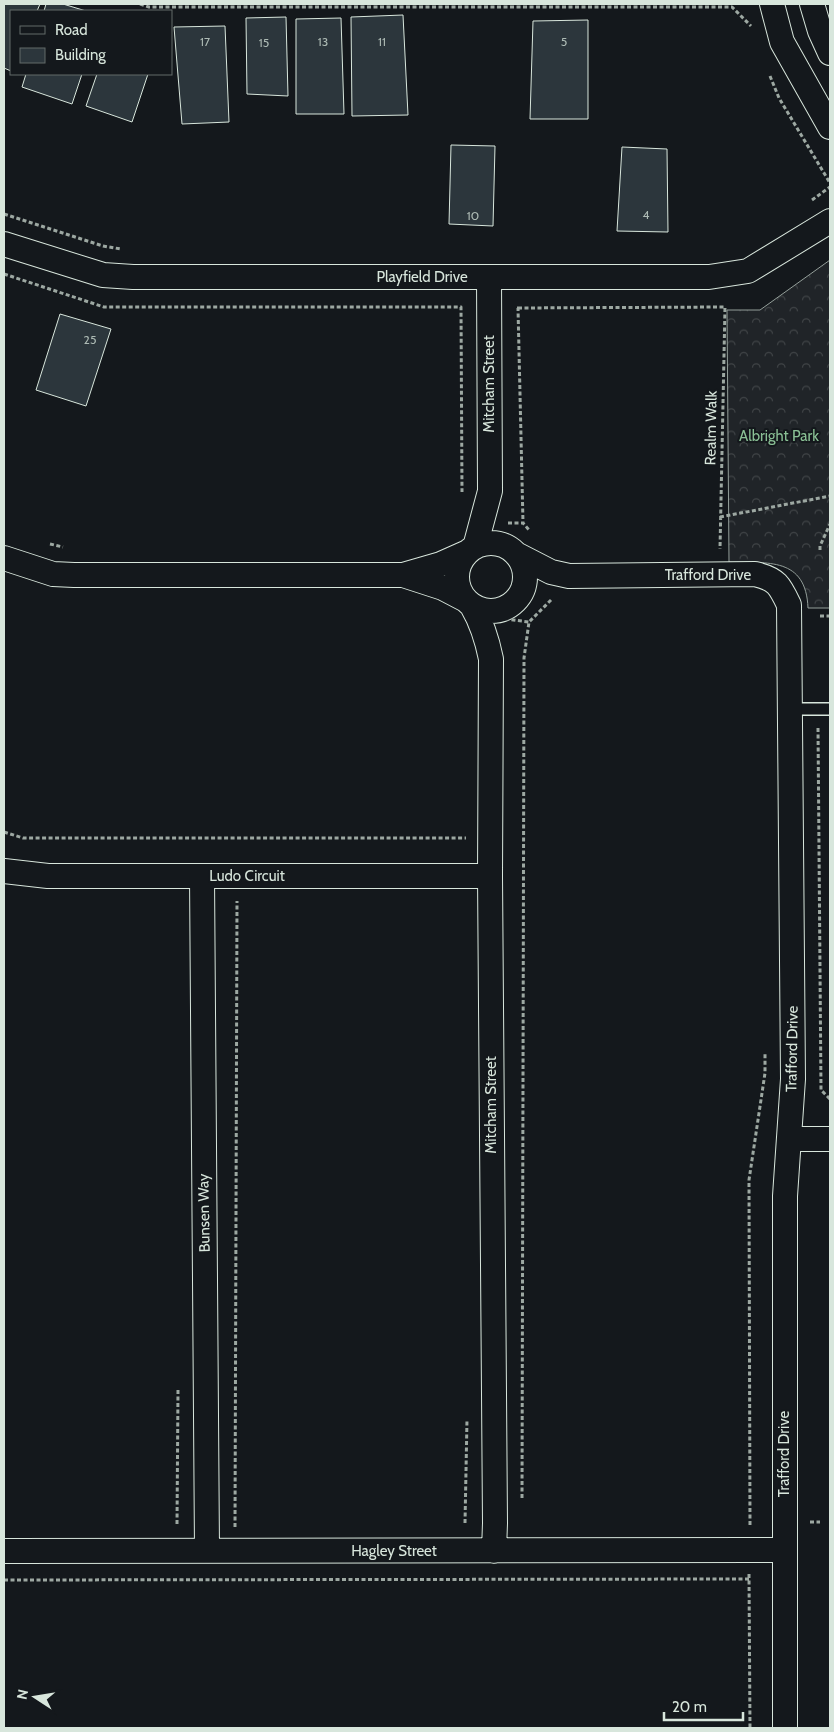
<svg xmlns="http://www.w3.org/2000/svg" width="834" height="1732" font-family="Cabin,sans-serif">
	<defs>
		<pattern id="forest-crowns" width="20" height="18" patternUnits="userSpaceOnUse" patternTransform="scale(1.25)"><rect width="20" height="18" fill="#202428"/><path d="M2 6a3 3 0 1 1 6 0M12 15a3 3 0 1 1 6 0" fill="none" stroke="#404447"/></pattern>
	</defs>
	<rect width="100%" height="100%" fill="#14181c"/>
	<path fill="url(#forest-crowns)" stroke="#939e99" d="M830,260V608H808C806,557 768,563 729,562L727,310H760Z"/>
	<path fill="#2c363c" stroke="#d8e6dc" d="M4,4H40L37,11H11V71L4,68Z
		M46,4H63L86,11H44Z
		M403,15L408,115L352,116L351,17Z
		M286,17L288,96L247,94L246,18Z
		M341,18L344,114H296V19Z
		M588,20V119H530L533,21Z
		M225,26L229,122L182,124L174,27Z
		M26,74H82L72,104L22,87Z
		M97,74H148L132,122L86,106Z
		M451,145L495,146L493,226L449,224Z
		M622,147L667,149L668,232L617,231Z
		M60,314L111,329L86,406L36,390Z"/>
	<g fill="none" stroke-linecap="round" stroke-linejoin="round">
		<g stroke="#d8e6dc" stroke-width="14">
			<path id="lane" d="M789,709H830"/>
		</g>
		<g stroke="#d8e6dc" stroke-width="26">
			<path id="street" d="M772,4L782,42L830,127
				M812,4L820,31L830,53
				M4,244L103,275L133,277H709L748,271L830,221
				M457 577a34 34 0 1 1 68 0a34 34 0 1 1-68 0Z
				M475,547L490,491L489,277
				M516,554L551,572L569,576L755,574C777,579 780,586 789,605L793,1079L785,1196V1728
				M4,558L53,574L74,575H403L441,564L468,552
				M403,575L443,588L466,600
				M472,606C482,623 487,639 491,659L490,876L495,1523L494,1551
				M4,871L48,876H490
				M202,876L207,1550
				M789,1139H830
				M4,1551L785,1550"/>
		</g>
		<path stroke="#9da8a2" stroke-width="3" stroke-dasharray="4 2.5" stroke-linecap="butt" d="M140,4L149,7H732L751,26
			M770,76L779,98L830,183
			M812,200L830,187
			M4,214L103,246L121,249
			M4,274L104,307H461L462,492
			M517,308H518L523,523
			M518,308L725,307L720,549
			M720,517L830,496
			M508,523H523L530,531
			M50,544L63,547
			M820,550V546L830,524
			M820,616H830
			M505,619L529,622
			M818,728L821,1090L830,1099
			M4,832L23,838H466
			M522,1498L524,658L529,622L552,599
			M810,1522H820
			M465,1523L467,1419
			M177,1524L178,1390
			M750,1525L749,1180L765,1073V1053
			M235,1527L237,901
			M749,1574L750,1728
			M4,1580L749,1579"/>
		<use href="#lane" stroke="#14181c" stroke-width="11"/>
		<use href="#street" stroke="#14181c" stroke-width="24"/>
	</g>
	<g text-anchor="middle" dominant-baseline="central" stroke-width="4" stroke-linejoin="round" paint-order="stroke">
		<g font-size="12" fill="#adbab4">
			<text x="205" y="41">17</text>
			<text x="323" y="41">13</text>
			<text x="382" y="41">11</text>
			<text x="564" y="41">5</text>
			<text x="264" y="42">15</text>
			<text x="646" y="214">4</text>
			<text x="473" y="215">10</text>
			<text x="90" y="339">25</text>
		</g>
		<g font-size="15" fill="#d8e6dc" stroke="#14181c">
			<text x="422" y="277">Playfield Drive</text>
			<text transform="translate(489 384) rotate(-90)">Mitcham Street</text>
			<text transform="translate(711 428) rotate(-89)">Realm Walk</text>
			<text x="708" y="575">Trafford Drive</text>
			<text x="247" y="876">Ludo Circuit</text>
			<text transform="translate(792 1049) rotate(-89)">Trafford Drive</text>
			<text transform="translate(491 1105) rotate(-90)">Mitcham Street</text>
			<text transform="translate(204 1213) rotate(-91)">Bunsen Way</text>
			<text transform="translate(784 1454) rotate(-90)">Trafford Drive</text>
			<text x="394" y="1551">Hagley Street</text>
		</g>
		<g font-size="15" fill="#8ac095" stroke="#14181c">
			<text x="779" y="436">Albright Park</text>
		</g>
	</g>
	<rect width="834" height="1732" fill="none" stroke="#d8e6dc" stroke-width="10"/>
	<rect x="10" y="10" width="162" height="65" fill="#14181c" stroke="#626a69"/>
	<rect x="20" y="26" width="25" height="8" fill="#14181c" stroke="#626a69"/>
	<text x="55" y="35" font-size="15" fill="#d8e6dc">Road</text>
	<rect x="20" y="48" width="25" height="15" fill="#2c363c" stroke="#626a69"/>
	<text x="55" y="60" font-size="15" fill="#d8e6dc">Building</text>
	<g transform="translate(35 1697) rotate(282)" stroke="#14181c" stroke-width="4" paint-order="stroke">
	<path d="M0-4L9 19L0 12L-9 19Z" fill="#d8e6dc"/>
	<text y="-8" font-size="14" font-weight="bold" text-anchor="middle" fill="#d8e6dc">N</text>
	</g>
	<path d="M664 1712v8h79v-8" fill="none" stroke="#d8e6dc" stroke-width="2.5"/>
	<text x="672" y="1712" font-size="15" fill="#d8e6dc" stroke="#14181c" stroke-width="4" paint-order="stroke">20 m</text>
</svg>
